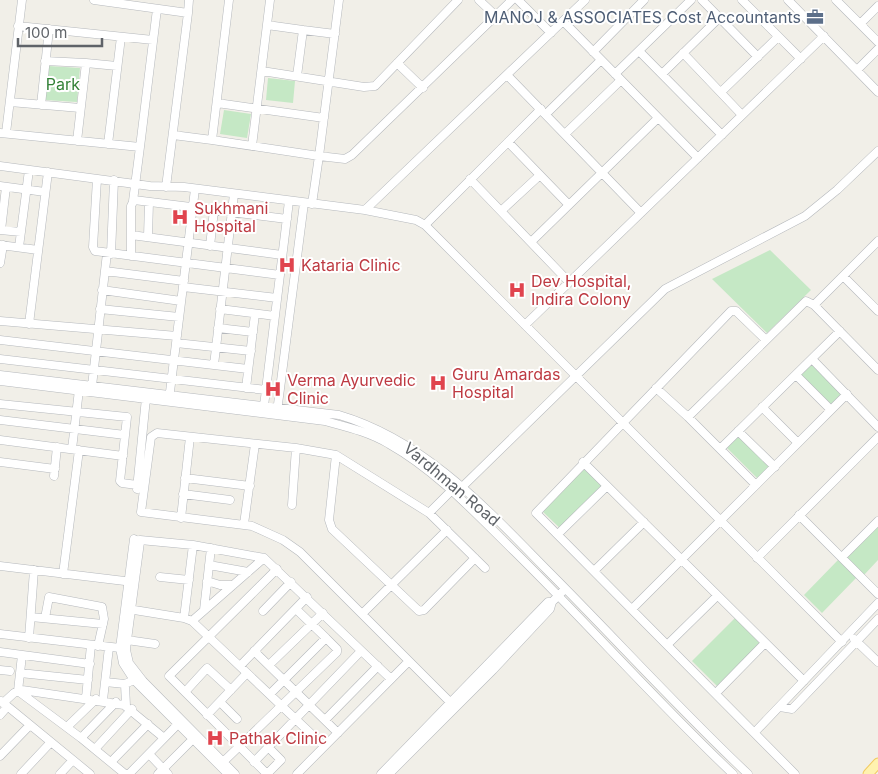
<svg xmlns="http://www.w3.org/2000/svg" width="878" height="774" font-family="Inter,sans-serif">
	<rect width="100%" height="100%" fill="#f1efe8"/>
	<path fill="#c5e8c5" d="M48,66L80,68L77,102L45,100Z
		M268,78L295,81L293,103L266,100Z
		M224,110L251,114L247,138L220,134Z
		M770,250L811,290L767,333L712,279Z
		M812,363L843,394L831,407L799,375Z
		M738,435L771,467L758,479L726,447Z
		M586,466L606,486L563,531L542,511Z
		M878,524V560L864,575L846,557Z
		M838,560L857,577L822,613L804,595Z
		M737,616L762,641L717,686L692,661Z"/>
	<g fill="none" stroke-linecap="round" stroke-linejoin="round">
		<g stroke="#b5b8bc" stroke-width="9">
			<path id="minor" d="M94,0L188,13L166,187
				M229,0L212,140L319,156L339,0
				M479,0L496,16
				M518,0L551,33
				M702,0L758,57
				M742,0L801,59
				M788,0L878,92
				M836,0L878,42
				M188,13L189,0
				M563,21L698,158
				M860,24L878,6
				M267,25L303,30L297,76
				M18,26L153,40
				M303,30L335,34
				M639,51L722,135
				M593,52L644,0
				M683,53L742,115
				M45,61L86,63L77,141
				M86,63L117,66
				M397,63L423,88
				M857,70L878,49
				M262,71L364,87L375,86L458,0
				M615,74L691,0
				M662,74L719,18
				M507,75L641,213
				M721,92L778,37
				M10,102L80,108
				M217,103L324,118
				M41,105L49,29
				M546,114L601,60
				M0,133L140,147L157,9
				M6,133L22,0
				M565,134L621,80
				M173,135L212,140
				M508,142L569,205
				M108,144L121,37
				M252,146L270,0
				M0,166L150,186L184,187L365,210L416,220L425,225L842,642
				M97,179L93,247L95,251L280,275
				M470,179L569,282
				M0,186L45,192
				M133,201L140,147
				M312,204L319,156L345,159L352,155L512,0
				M365,210L585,0
				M501,211L540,175
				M425,225L541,109
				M0,230L21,232
				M1,230L6,187
				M131,235L282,255
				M148,237L149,202
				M531,242L658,118
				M0,245L38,250
				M210,246L214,210
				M19,247L29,170
				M111,254L114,180
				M131,256V206L134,200L287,219
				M0,263L3,245
				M105,271L184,281
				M843,276L878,311
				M183,287L277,298
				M102,290L181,301
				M814,305L878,241
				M100,309L179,317
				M220,309L275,316
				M0,321L177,336
				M29,324L48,172
				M525,325L824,36
				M218,328L253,332
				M0,340L248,369
				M766,340L736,311H731L536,513L795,774
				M176,343L251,351
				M0,359L266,390
				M812,359L878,427
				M214,365L234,194
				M0,375L339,415C424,440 486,508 546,569C614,637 678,708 748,774
				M796,375L831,410
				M0,381L325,421C347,427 369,432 389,444C437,471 476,514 515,552C589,625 658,703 733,774
				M92,386L107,253
				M246,388L255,314
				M656,388L688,417L806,301L814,305L878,370
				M169,400L195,189
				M0,404L127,417L120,481L122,483L137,485
				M264,406L289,201
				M762,407L798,443
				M277,412L304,203
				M688,417L756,485
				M0,420L125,435
				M738,431L775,467
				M0,440L123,456
				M721,448L840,331
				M72,449L79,390
				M336,455L329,520L332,529L419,611L424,610L475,558
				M0,462L55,469
				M583,462L804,681
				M54,476L57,447
				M185,478L250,486
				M137,489L146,398
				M458,491L665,289L805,216L837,190L878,151
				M183,494L230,500
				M292,505L296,448
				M429,513L451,491
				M799,515L878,594
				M181,518L190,437
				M244,524L255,444
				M558,534L607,486
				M140,540L193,545L264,558
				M842,557L878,521
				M757,558L878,437
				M209,565L248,572
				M0,566L133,582
				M594,571L644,522
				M63,574L79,450
				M160,577L189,580
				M207,581L220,585H233
				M128,609L184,618L192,621L324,746
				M296,609L326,638
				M632,609L847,394
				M204,610L211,548
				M263,611L291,582
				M362,614L447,530
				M31,617L103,624
				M45,618L49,597L102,607L104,619L98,646
				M184,618L193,545
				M192,621L264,558L391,679
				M0,634L120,648
				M29,638L34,570
				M854,639L878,662
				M127,640L155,644
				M667,645L717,596
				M254,651L338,733
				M0,652L90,664
				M22,655L18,691L81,738L125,774
				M269,665L323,613
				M240,666L307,597
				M0,670L10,671
				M20,673L88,680
				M105,682L125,684L134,680
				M125,684L126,706
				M185,692L207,668L231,690
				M716,693L765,643
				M86,698L91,645
				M103,700L109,647
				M1,701L90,774
				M220,702L237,719
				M3,703L14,693L22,690L124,705L164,738
				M451,703L300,552L283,540L252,526L141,512L151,437L157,433L296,448L336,455L429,513L485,568
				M780,707L792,709L878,619
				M0,715L7,707
				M207,715L247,673
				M325,720L378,666
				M67,727L96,699
				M755,732L878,603
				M81,738L116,702
				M95,749L132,709
				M149,754L168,774
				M0,756L30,725
				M111,762L148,724
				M254,762L361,651
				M220,765L337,652V649L326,638L270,694
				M21,774L51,742
				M60,774L73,760
				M129,774L178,724
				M158,774L193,739
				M228,774L134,680L123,663L120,648L134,539L140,542L127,640L126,650L129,663L143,681L235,774
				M267,774L169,676L277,569
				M267,774L281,760L268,747
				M297,774L409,661
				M381,774L548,602H552L562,592
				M389,774L493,670L550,609L552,602"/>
		</g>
		<g stroke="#f2c960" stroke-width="11">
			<path id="major" d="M868,774L878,763"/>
		</g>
		<use href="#minor" stroke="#fff" stroke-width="8"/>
		<use href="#major" stroke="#fff2af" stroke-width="9"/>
	</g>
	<defs>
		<g id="office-bare" transform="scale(1.35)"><path d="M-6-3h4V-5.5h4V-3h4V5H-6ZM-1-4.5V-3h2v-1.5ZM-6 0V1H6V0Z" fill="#5c6f8a" stroke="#fff" stroke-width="2.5" paint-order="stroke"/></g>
		<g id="hospital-bare" transform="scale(1.35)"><path d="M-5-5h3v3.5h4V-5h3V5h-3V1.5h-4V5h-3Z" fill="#e0444e" stroke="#fff" stroke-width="2.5" paint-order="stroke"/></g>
	</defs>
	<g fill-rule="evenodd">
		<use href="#office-bare" x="815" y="17"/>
		<use href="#hospital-bare" x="180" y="217"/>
		<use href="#hospital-bare" x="287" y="265"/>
		<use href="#hospital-bare" x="517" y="290"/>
		<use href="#hospital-bare" x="438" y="383"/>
		<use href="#hospital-bare" x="273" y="389"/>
		<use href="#hospital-bare" x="215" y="738"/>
	</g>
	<g text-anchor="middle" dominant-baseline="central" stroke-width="4" stroke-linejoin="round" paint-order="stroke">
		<g font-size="16" fill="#4e5e75" stroke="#fff" text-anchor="end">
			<text x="801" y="17">MANOJ &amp; ASSOCIATES Cost Accountants</text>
		</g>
		<g font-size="16" fill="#348238" stroke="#fff">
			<text x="63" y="84">Park</text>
		</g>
		<g font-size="16" fill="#be3a42" stroke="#fff" text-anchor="start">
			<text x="194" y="208">Sukhmani<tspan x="194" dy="18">Hospital</tspan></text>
			<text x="301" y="265">Kataria Clinic</text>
			<text x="531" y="281">Dev Hospital,<tspan x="531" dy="18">Indira Colony</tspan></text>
			<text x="452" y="374">Guru Amardas<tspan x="452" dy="18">Hospital</tspan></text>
			<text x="287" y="380">Verma Ayurvedic<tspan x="287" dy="18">Clinic</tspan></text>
			<text x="229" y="738">Pathak Clinic</text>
		</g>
		<g font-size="16" fill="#5f6368" stroke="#fff">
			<text transform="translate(452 484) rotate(40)">Vardhman Road</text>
		</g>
	</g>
	<path d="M18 38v8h84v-8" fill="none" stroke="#5f6368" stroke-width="2.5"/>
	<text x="25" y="38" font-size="15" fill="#5f6368" stroke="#ffffff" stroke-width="4" paint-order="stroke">100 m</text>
</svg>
